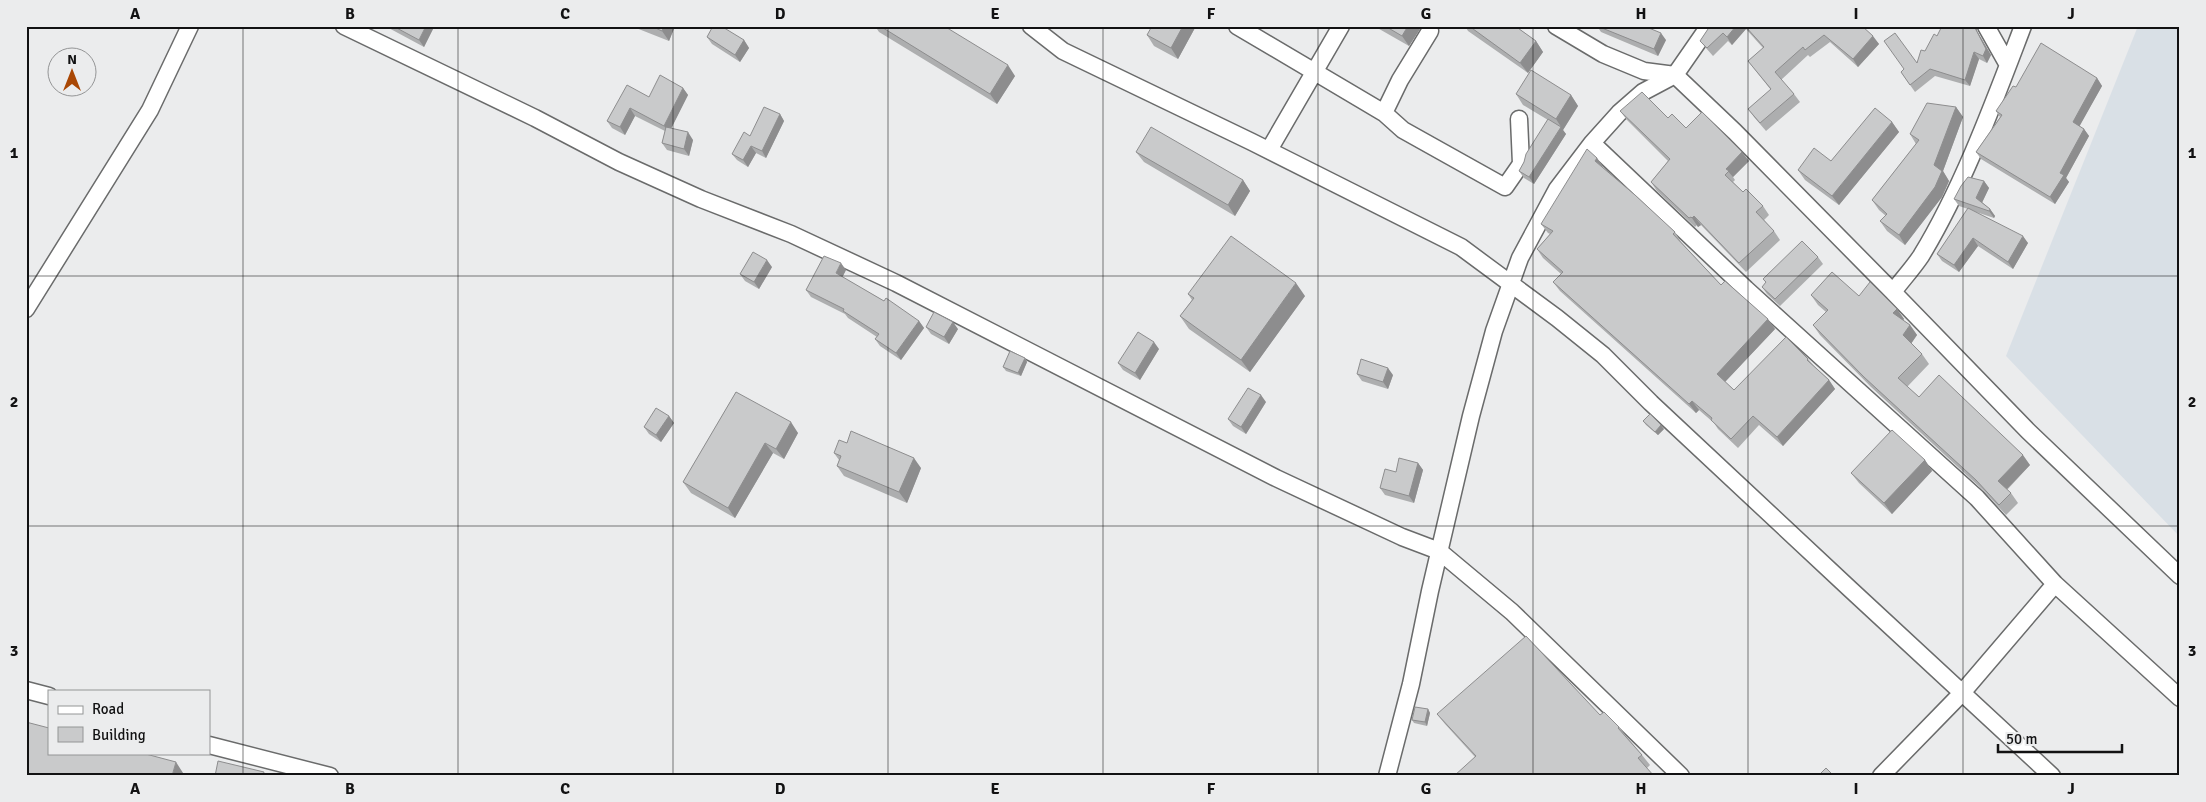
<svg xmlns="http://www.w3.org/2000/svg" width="2206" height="802" font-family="Signika,sans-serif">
	<rect width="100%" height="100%" fill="#ebeced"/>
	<path fill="#d9e0e6" d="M2138,26H2180V537L2006,356Z"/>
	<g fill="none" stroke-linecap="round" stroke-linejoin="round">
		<g stroke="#6a6b6b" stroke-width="19">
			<path id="street" d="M344,26L535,118L619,162L701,199L791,234L896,283L1276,478L1402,537L1439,551L1512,612L1681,776
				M1031,26L1063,51L1252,142L1461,247L1557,318L1603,355L1651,403L1850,589L2052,776
				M1237,26L1384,113L1403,130L1505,187L1521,164L1519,119
				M1556,26L1603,54L1644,71L1675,75L1735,132L1893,292
				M1986,26L2008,65
				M2023,26C1994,102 1963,187 1921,256C1913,268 1902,280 1893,292L2028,431L2180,576
				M1384,113L1400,80L1430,31
				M1592,143L1746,289L1977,498L2055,584L2180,698
				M1269,150L1341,26
				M26,309L150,110L190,26
				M26,690L49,696
				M209,745L330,776
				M1387,776L1411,684L1430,591L1471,416L1494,331L1520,258L1557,189L1592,143L1619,113L1643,92L1675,75L1709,26
				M1881,776L1961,694L2055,584"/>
		</g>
		<use href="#street" stroke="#fff" stroke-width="16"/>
	</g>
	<path fill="#adaeaf" d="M385,26H434V27L424,47Z
		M631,26H675L669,41Z
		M875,26H880L1015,76L997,104L879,32Z
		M1196,26L1178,59L1154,46L1147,35Z
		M1374,26H1422L1409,46Z
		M1465,26H1515L1536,41L1543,52L1528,73L1468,31Z
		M1597,26L1666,40L1658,56L1601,32Z
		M1710,26H1862L1879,44L1858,67L1830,42L1810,57L1808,55L1781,80L1794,94L1800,102L1766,131L1754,117L1748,109L1771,90L1748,61L1763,48L1746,29L1732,45L1728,41L1713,56L1706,48L1700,41Z
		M1977,31L1991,55L1987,63L1979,59L1970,86L1935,76L1915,92L1901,72L1917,63L1925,51L1937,36Z
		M707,37L744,40L749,48L740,62L712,44Z
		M2097,78L2102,86L2079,126L2084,129L2089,136L2066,178L2069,182L2055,204L1981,159L1976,152L2000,117L1996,111L2016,87Z
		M683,88L688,95L671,128L693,140L689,156L667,150L662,143L665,131L635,116L625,135L612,128L607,121L649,97Z
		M1516,94L1571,95L1578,106L1563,130H1562L1566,134L1534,184L1524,178L1519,171L1524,162L1548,120L1523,105Z
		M1956,107L1963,117L1943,171L1949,181L1942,197L1905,245L1887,231L1880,221L1886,216L1879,210L1872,200L1916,144L1910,134Z
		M1620,111L1668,118L1686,128L1749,161L1733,177L1735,180L1733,182L1743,192L1763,206L1769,215L1764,220L1774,231L1780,240L1746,272L1701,225L1698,227L1697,225L1695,227L1657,191L1651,182L1668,161L1627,120Z
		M780,114L784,121L766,158L756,153L748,167L737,160L732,154L750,136Z
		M1892,122L1899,132L1839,205L1805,180L1798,170L1831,161Z
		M1136,152L1243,180L1250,191L1235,216L1144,162Z
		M1597,158L1603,167L1675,232L1681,242L1721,285L1775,329L1725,382L1734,390L1808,359L1814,366L1829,380L1835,389L1783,446L1759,425L1738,448L1718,429L1714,423L1699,410L1696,413L1560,291L1553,282L1561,274L1543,258L1537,249L1550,234L1548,233L1541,224Z
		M1984,181L1989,188L1982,202L1990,209L1995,216L1994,218L1976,212L2028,243L2013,269L1978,246L1959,272L1942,261L1937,254L1968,209L1959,206L1954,199Z
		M1818,257L1823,264L1780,306L1767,294L1762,287L1766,283L1763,279Z
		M772,267L759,289L745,281L740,274Z
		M846,270L842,277L919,321L924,328L901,360L880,346L875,339L877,337L848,318L845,314L811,297L806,290Z
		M1188,294L1305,296L1250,372L1189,329L1180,316L1192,300Z
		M1811,295L1859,296L1897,309L1904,319L1903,320L1910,325L1917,335L1911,344L1922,354L1929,364L1907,387L1919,397L2030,465L2007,490L2011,493L2018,503L2006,515L1984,491L1871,387L1820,335L1813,325L1826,312L1818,305Z
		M926,327L958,329L949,344L931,334Z
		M1159,349L1140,380L1123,370L1118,363Z
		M1025,358L1027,362L1021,376L1006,371L1003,367Z
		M1357,374L1393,375L1388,389L1362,381Z
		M736,392L798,433L784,459L773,453L735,518L691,493L683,482Z
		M1266,402L1246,434L1233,426L1228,419Z
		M669,416L674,423L661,442L649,434L644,427Z
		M1643,421L1664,429L1658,435L1646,425Z
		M847,443L921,468L907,503L844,476L837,466L839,460L834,453Z
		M1925,460L1932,471L1892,514L1859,483L1851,473Z
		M1418,463L1423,470L1414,503L1385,495L1380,488Z
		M1428,709L1430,713L1427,726L1414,723L1412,720Z
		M1437,714L1600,715L1619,727L1627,737L1642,755L1650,765L1647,768L1475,757L1445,724Z"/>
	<path fill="#8d8d8e" d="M426,26L434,27L424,47L419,40Z
		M664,26H675L669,41L662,31Z
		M1183,26H1196L1178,59L1171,48Z
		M1408,26H1422L1409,46L1402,36Z
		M1736,26H1744L1746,29L1732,45L1727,37Z
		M1974,26H1977V31L1991,55L1987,63L1983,56Z
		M1661,33L1666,40L1658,56L1654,49Z
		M1873,36L1879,44L1858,67L1853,59Z
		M744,40L749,48L740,62L735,55Z
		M1536,41L1543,52L1528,73L1520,63Z
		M1974,52L1979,59L1970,86L1965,80Z
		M1008,65L1015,76L997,104L990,94Z
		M2097,78L2102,86L2078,129L2073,122Z
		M683,88L688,95L669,133L664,126Z
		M1571,95L1578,106L1563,130L1556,119Z
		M1956,107L1963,117L1943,171L1949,181L1942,197L1905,245L1899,235L1934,165Z
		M630,108L635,116L625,135L620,127Z
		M780,114L784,121L766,158L762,151Z
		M1892,122L1899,132L1839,205L1832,196Z
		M1561,127L1566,134L1534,184L1529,177Z
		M2084,129L2089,136L2066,178L2069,182L2055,204L2050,197L2060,173Z
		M688,132L693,140L689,156L684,149Z
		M751,146L756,153L748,167L743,160Z
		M1742,152L1749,161L1733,177L1726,169Z
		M1597,158L1603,167L1595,161Z
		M1243,180L1250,191L1235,216L1228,205Z
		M1984,181L1989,188L1981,205L1976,198Z
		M1990,209L1995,216L1994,218L1989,211Z
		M1694,216L1701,225L1698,227L1692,218Z
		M2023,236L2028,243L2013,269L2008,262Z
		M1973,238L1978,246L1959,272L1954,265Z
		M767,260L772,267L759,289L754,282Z
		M841,263L846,270L841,280L836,273Z
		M1296,283L1305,296L1250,372L1241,360Z
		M1897,309L1904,319L1901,323L1893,313Z
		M1768,319L1775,329L1724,383L1717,374Z
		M919,321L924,328L901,360L896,353Z
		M953,322L958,329L949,344L944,337Z
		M1910,325L1917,335L1910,345L1903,335Z
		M1154,342L1159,349L1140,380L1135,373Z
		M1025,358L1027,362L1021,376L1018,373Z
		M1388,368L1393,375L1388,389L1383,382Z
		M1829,380L1835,389L1783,446L1777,437Z
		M1261,395L1266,402L1246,434L1241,427Z
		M1692,401L1699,410L1696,413L1689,404Z
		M669,416L674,423L661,442L656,435Z
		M791,422L798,433L784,459L776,449Z
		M1661,425L1664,429L1658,435L1655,432Z
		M765,443L773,453L735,518L728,508Z
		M2023,455L2030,465L2005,491L1998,481Z
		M914,458L921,468L907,503L899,492Z
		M1925,460L1932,471L1892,514L1884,503Z
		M1418,463L1423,470L1414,503L1409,496Z
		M1428,709L1430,713L1427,726L1425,722Z
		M176,762L185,776H172Z"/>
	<path fill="#c9cacb" stroke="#8d8d8e" d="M393,26H426L419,40Z
		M651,26H664L662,31Z
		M713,26H721L744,40L735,55L707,37Z
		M880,26H944L1008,65L990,94Z
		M1152,26H1183L1171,48L1147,35Z
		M1385,26H1408L1402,36Z
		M1469,26H1515L1536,41L1520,63Z
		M1597,26H1644L1661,33L1654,49Z
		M1710,26H1736L1727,37L1723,33L1707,48L1700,41Z
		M1745,26H1862L1873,36L1853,59L1824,35L1805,50L1803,47L1775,72L1794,94L1760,123L1748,109L1771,89L1748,61L1764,47Z
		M1942,26H1974L1986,49L1983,56L1974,52L1965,80L1930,69L1910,85L1901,72L1904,69L1884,41L1895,33L1917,63L1921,50L1925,51L1934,34L1937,36Z
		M2041,43L2097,78L2073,122L2084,129L2060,173L2064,175L2050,197L1976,152L2002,115L1996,111L2013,86L2016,87Z
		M1531,70L1571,95L1556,119L1516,94Z
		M660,75L683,88L664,126L630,108L620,127L607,121L627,85L649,97Z
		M1642,92L1668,118L1672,114L1686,128L1702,112L1742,152L1726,169L1729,171L1725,175L1743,192L1746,189L1763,206L1756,212L1774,231L1739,263L1694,216L1692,218L1691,217L1689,218L1651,182L1670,159L1620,111Z
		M1927,103L1956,107L1934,165L1942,171L1935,187L1899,235L1880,221L1887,214L1872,200L1919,140L1910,134Z
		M764,107L780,114L762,151L751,146L743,160L732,154L744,132L750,136Z
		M1875,108L1892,122L1832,196L1798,170L1814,148L1831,161Z
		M1548,119L1561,127L1529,177L1519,171L1524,162L1526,154Z
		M666,127L688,132L684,149L662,143Z
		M1151,127L1243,180L1228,205L1136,152Z
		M1587,149L1597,158L1595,161L1635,195L1675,232L1673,234L1721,285L1725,281L1768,319L1717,374L1734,390L1786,337L1808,359L1807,360L1829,380L1777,437L1753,416L1731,439L1711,420L1712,418L1692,401L1689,404L1553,282L1563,272L1537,249L1553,231L1541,224Z
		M1968,177L1984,181L1976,198L1990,209L1989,211L1954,199L1961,186Z
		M1968,208L2023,236L2008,262L1973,238L1954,265L1937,254Z
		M1231,236L1296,283L1241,360L1180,316L1194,298L1188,294Z
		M1802,241L1818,257L1775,299L1762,287L1766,282L1763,279Z
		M753,252L767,260L754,282L740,274Z
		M824,256L841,263L836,273L884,301L886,298L919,321L896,353L875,339L879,334L843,311L844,309L806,290Z
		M1832,272L1859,296L1870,282L1897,309L1893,313L1910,325L1903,335L1922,354L1898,378L1919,397L1939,375L2023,455L1998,481L2011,493L1999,505L1976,480L1864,377L1813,325L1828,310L1811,295Z
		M934,312L953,322L944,337L926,327Z
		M1138,332L1154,342L1135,373L1118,363Z
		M1010,351L1025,358L1018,373L1003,367Z
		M1361,359L1388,368L1383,382L1357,374Z
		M1248,388L1261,395L1241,427L1228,419Z
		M736,392L791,422L776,449L765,443L728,508L683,482Z
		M656,408L669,416L656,435L644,427Z
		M1650,414L1661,425L1655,432L1643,421Z
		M1892,430L1925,460L1884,503L1851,473Z
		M851,431L914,458L899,492L837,466L841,456L834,453L839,440L847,443Z
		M1399,458L1418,463L1409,496L1380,488L1385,469L1396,472Z
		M1526,636L1600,715L1604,712L1619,727L1618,728L1642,755L1638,758L1654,776H1454L1476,756L1437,714Z
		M1415,707L1428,709L1425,722L1412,720Z
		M26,722L49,728V753H142L176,762L172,776H26Z
		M218,761L264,772L263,776H215Z
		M1826,768L1834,776H1818Z"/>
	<path fill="none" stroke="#121213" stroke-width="1" stroke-opacity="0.55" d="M243,26V776M458,26V776M673,26V776M888,26V776M1103,26V776M1318,26V776M1533,26V776M1748,26V776M1963,26V776M26,276H2180M26,526H2180"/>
	<rect width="2206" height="802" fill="none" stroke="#ebeced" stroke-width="55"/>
	<rect x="48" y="690" width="162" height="65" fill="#ebeced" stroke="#949596"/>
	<rect x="58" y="706" width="25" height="8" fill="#ffffff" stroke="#949596"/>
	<text x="92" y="714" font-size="15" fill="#121213">Road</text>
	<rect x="58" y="727" width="25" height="15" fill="#c9cacb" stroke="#949596"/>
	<text x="92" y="740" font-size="15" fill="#121213">Building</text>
	<g transform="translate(72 72)"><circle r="24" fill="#ebeced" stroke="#949596"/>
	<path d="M0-4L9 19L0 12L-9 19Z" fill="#a94704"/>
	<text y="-8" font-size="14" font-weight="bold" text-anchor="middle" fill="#121213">N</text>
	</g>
	<path d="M1998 744v8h124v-8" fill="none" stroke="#121213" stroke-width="2.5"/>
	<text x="2006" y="744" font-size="15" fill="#121213" stroke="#ebeced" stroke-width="4" paint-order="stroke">50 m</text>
	<rect x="28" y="28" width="2150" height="746" fill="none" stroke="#121213" stroke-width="2"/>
	<g font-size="16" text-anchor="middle" font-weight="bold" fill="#121213">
		<text x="135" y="19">A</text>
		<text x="350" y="19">B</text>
		<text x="565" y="19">C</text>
		<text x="780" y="19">D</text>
		<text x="995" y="19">E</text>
		<text x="1211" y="19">F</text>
		<text x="1426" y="19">G</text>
		<text x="1641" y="19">H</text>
		<text x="1856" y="19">I</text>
		<text x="2071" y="19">J</text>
		<text x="14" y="158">1</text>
		<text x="2192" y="158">1</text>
		<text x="14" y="407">2</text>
		<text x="2192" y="407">2</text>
		<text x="14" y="656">3</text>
		<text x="2192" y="656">3</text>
		<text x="135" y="794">A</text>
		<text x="350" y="794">B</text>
		<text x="565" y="794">C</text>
		<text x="780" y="794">D</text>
		<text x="995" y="794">E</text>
		<text x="1211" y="794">F</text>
		<text x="1426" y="794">G</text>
		<text x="1641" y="794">H</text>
		<text x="1856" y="794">I</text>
		<text x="2071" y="794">J</text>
	</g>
</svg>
